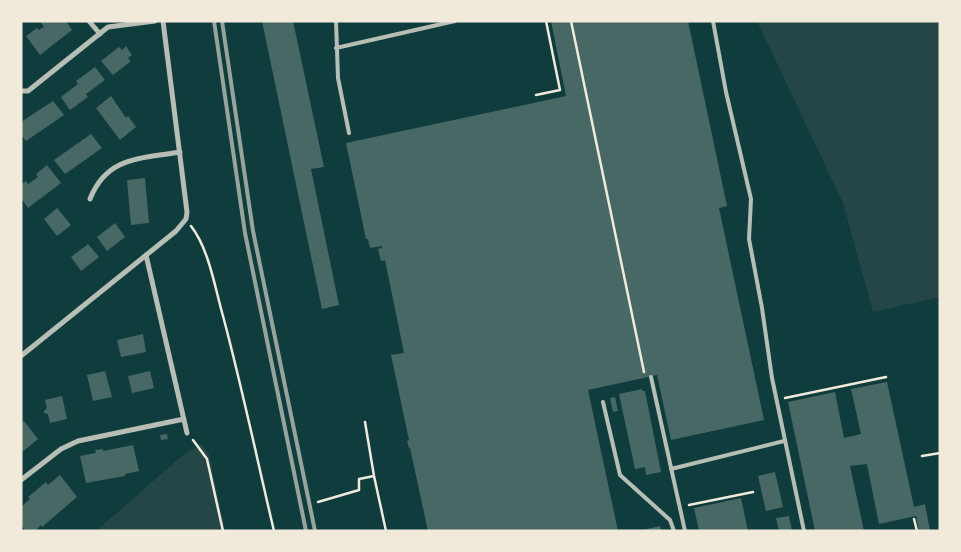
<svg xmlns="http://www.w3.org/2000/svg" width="961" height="552" font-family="'Space Grotesk',sans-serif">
	<rect width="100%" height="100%" fill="#0f3d3e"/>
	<path fill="#244646" d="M757,21H940V297L873,312L843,203Z
		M201,444L209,454L225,531H96L183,455Z"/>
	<path fill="#486865" d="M40,21H66L72,30L40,55L26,36L37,28L39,30L44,27Z
		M262,21H293L324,167L311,169L339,305L322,309Z
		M551,21H688L727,206L719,208L764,420L671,440L657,375L588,390L618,531H428L410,448H409L407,441L409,440L391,355L404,353L385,260L381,261L378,249L382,248V246L370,248L368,239H366L346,143L566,96Z
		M126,46L132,55L128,58L131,61L113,75L101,61L119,47L122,50Z
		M95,67L105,80L86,94L88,97L70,110L61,97L78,84L76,81Z
		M111,96L126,118L128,116L136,127L120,140L96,108Z
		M53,101L64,115L26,141L21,135V122Z
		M91,134L102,148L65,174L54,160Z
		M47,165L61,183L28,208L21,198V185L26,181L28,184L38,177L36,174Z
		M145,178L149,223L131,225L127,180Z
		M57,208L71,225L57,236L44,219Z
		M115,223L125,237L107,251L97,237Z
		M88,244L99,257L81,271L71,257Z
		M143,334L146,352L121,357L117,340Z
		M105,371L112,397L93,401L87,375Z
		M150,371L154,388L132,393L128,376Z
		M887,382L914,507L925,504L930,531H919L916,516L879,524L867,464L850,466L864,531H815L788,402L835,392L844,438L861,434L851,389Z
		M642,389V391H645L661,472L646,475L645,467L635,469L619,394Z
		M62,396L67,419L50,423L48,414L44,413V411L47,408L45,400Z
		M615,397L618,411L613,412L610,398Z
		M24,421L38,439L21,453V423Z
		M167,434L168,439L161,440L160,435Z
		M133,445L139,471L125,474V476L86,483L80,456L96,453L95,450L103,449V451Z
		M775,472L783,507L766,511L758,476Z
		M60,475L77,497L42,527L41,525L35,531H26L21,525V507L30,499L28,497L46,482L48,485Z
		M741,498L748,531H699L694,508Z
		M789,516L792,531H779L776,518Z
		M660,526L661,531H643V530Z"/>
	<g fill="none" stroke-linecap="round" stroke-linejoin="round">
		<path stroke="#f1e9da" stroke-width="2.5" d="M571,21L644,372
			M536,95L560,90L546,21
			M191,226C209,249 215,288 223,316C242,387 257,459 274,531
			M785,398L886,377
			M365,422L374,476L386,531
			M193,440L207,459L223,531
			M922,456L940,453
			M318,502L359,490V479L374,476
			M689,505L753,492
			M914,519L917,531"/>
		<path stroke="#b8beb3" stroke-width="4" d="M336,21L338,78L349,133
			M713,21L726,92L751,199L749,239L762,308L772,378L804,531
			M336,48L455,21
			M651,377L685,531
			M603,402L620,475L670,520L674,531
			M671,469L784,441"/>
		<path stroke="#b8beb3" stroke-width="5" d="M89,21L100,34
			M21,91H28L108,27L155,21
			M90,199C107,156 141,159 180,152
			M146,255L187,433
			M21,356L176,231L186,219L187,212L163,21
			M21,480L61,449L78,441L184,419"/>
		<path stroke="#97a49c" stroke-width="4" d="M214,21L245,233L306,531
			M222,21L253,231L315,531"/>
	</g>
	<rect width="961" height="552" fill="none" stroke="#f1e9da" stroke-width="45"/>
</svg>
